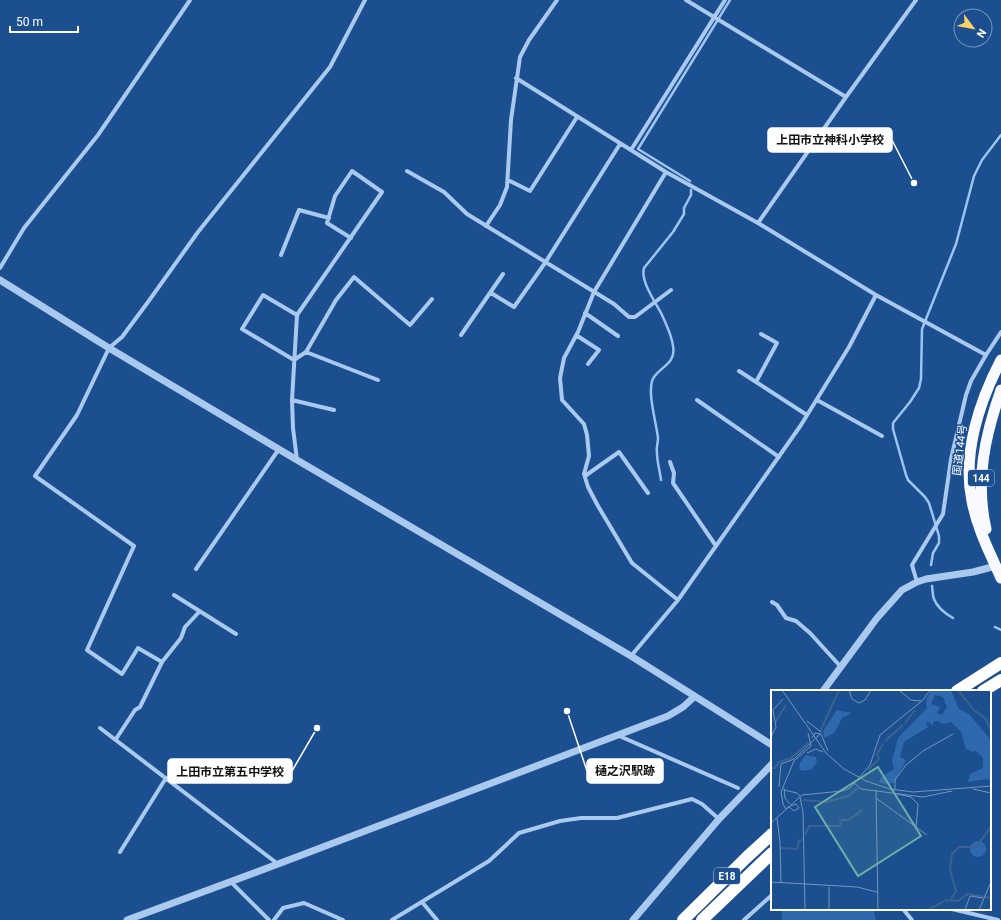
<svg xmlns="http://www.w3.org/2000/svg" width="1001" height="920" font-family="Roboto,'Noto Sans JP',sans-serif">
	<rect width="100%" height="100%" fill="#1b4f8f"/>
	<path fill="#2e69ad" d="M782,909H876L874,914L876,920H782Z"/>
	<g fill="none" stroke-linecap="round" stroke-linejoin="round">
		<path stroke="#9cc4f0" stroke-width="2.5" d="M690,181L638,149L730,0
			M661,480C660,471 657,462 657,453C656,448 658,443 658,438C656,421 648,396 652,381C656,368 677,365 673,346C672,336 666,324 662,315C656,303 640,281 644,268L673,232L684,214V208L691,195V190
			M931,565L933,553L939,543V536L929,503L925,497L908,480L906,475L893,429V423L910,402L919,388L921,379L922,329L956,244L974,176L982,160L1001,135
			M932,586C933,590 932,595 934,599C937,607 946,614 953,618
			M995,627L1001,630"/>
		<path stroke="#a9c9ee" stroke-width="4" d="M686,0L846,97
			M516,78L666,172L758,223L876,295L986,355
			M631,150L725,0
			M407,171L444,192L467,214L614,304L629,317H635L671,290
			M666,172L594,292L578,332L564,358L560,378L562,400L584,424L587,435L589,456L584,474L588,487L598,506L632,563L678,600
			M508,180L530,191L577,117
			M758,223L846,97L916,0
			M486,226L500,205L507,187L511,120L520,57L529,40L557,0
			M281,255L299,210L329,218
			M0,268L24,228L98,135L190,0
			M491,293L514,307L545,263L620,144
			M585,313L618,336
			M297,315L263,295L242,329L294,360L306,352L336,300L354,277L410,325L432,299
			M461,335L503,274
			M576,335L599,350L588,364
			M306,352L378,380
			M739,371L807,415
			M756,382L777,343L761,334
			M292,400L334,410
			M697,400L779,457
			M817,400L882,436
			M297,460L293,428L292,400L297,315L382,192L352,171L335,196L327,223L351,238
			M670,462L674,473L673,483L716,546
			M585,476L619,452L648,493
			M196,569L279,449
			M917,582L912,565L943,514L951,459L966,395L971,381L986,355L1001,332
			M174,595L236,634
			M772,602L777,605L786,618L796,621L810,633L841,667
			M631,656L678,600L801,425L849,347L876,295
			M162,662L138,648L122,674L87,650L134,546L35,476L77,415L109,348L122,337L148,302L198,232L330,67L365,0
			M100,728L278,864
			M617,735L738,788
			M116,739L135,710L140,707L162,662L181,638L185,627L200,611
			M120,852L166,778
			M231,882L269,920
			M422,902L437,920
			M903,909L912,920
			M952,909L998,920
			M274,920L283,908L304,903L343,920
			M392,920L489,861L519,833L560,821L581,818H617L692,799L702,804L719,819
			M744,920L772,895"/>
		<path stroke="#a9c9ee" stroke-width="7" d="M0,280L109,348L297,460L631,656L772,745
			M823,691L877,618L902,590L917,582L926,579L973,572L996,566
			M127,920L278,864L668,716L683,707L694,697
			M633,920L719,819L772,764"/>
		<path stroke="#f8faff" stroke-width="11" d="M1001,360C979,402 962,454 972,501C977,528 990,553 1001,578
			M986,529C975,481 985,435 1001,390"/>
		<path stroke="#fff" stroke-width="12" d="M957,691L1001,663
			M983,691L1001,680
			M683,920L747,857L772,834
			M702,920L772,853"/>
	</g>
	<g text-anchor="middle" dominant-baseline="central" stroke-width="3" stroke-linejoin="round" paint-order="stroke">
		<g fill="#1b4f8f" stroke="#bbcadd" stroke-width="1">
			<rect x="968" y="470" width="26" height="16" rx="3"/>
			<rect x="714" y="868" width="26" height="16" rx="3"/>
		</g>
		<g font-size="10" font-weight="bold" fill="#fff">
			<text x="981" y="478">144</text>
			<text x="727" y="876">E18</text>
		</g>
		<g font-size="11" fill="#fff" stroke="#1b4f8f">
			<text transform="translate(960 450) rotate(-83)">国道144号</text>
		</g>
	</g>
	<g transform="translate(771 690)">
		<rect width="220" height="220" fill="#1b4f8f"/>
		<path d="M160,0H180L188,19L198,24L220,50V92L216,89L197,92L199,84L212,78V68L204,60L203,62L195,59L190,42L180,32L172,34L167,31L162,32V36L158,32L155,33L157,37L133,52L129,67L135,70L123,93L114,94L108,92L110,87L123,79L121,71L127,48L156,18L155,10ZM164,5L172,7L176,17L171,25L166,23L169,17L160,14ZM66,20L81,23L71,28L63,43L53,48L52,41ZM35,65L45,67L46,72L41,79L31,81L28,79L29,73ZM199 159a8 8 0 1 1 16 0a8 8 0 1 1-16 0Z" fill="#2e69ad" fill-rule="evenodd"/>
		<path fill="none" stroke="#3c6290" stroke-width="2" d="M187,0L203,20L215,29L220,42M5,31L15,15M134,33L144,20M49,42L68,0M114,51L132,35M0,78H4L8,72L20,68L37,53M97,80L108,69L106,64L112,54M32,110L56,112L70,108L78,106L86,98M70,130H78L91,120M34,145L38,136H70L69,131M10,158L26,159L28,151L31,150M180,209L185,201L179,180L181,164L188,157H205L220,137M157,220L175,210L187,211L197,204L220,208"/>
		<path fill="none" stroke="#7695bc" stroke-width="1" d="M11,0L55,63L73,79L95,91L119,99L142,102L220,96M78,0L81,9L88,13L94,10L100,0M128,0L140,10L150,11M36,31L50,42M0,47L5,37L2,20L12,9M41,48L44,43L50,44L57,61M36,63L45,59L52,62M83,93L90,99L152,107L181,101M8,97L10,74L23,69L49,44M13,98L14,108L19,114M202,99L220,103M13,100L26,103L29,106M105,100L107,220M124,100V90L135,75L152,61L182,44M126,104L140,107L147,114L145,138M29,107L32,122L34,220M105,108L156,145M17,116L23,121L28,118L25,114L20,116M18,117L15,119L12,114L10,102L23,71L40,56L37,43M6,128L9,153L10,193M0,133L31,105L71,101L79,98L99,75L109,45L152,10L159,0M0,192L86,197L106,202M58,197V220M194,220L199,206L212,208M208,220L220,192"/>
		<path fill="#6fada8" fill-opacity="0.15" stroke="#6fada8" stroke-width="2" d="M107,77L150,146L87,186L44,117Z"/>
		<rect width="220" height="220" fill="none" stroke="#fff" stroke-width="2"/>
	</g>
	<path fill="none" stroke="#fff" stroke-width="1.5" d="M914 183L892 140M567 711L587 771M317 728L292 771"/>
	<g fill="#fff" stroke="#1b4f8f" stroke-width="1.5">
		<circle cx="914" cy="183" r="4"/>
		<circle cx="567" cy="711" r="4"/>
		<circle cx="317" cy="728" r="4"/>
	</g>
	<g fill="#fff" stroke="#fff" stroke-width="1.5">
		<rect x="768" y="128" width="124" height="24" rx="4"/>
		<rect x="587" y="759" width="76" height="24" rx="4"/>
		<rect x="168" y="759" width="124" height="24" rx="4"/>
	</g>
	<g font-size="12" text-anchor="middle" font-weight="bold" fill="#111">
		<text x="830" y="144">上田市立神科小学校</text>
		<text x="625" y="775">樋之沢駅跡</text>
		<text x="230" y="776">上田市立第五中学校</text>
	</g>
	<g transform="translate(973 28) rotate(122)"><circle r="19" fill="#1b4f8f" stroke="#7695bc"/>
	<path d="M0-3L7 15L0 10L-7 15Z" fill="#ffd166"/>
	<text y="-6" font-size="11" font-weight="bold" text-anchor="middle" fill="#ffffff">N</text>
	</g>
	<path d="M10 26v6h68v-6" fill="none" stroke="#ffffff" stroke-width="2"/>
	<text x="16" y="26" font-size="12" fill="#ffffff" stroke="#1b4f8f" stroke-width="3" paint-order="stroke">50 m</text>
</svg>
